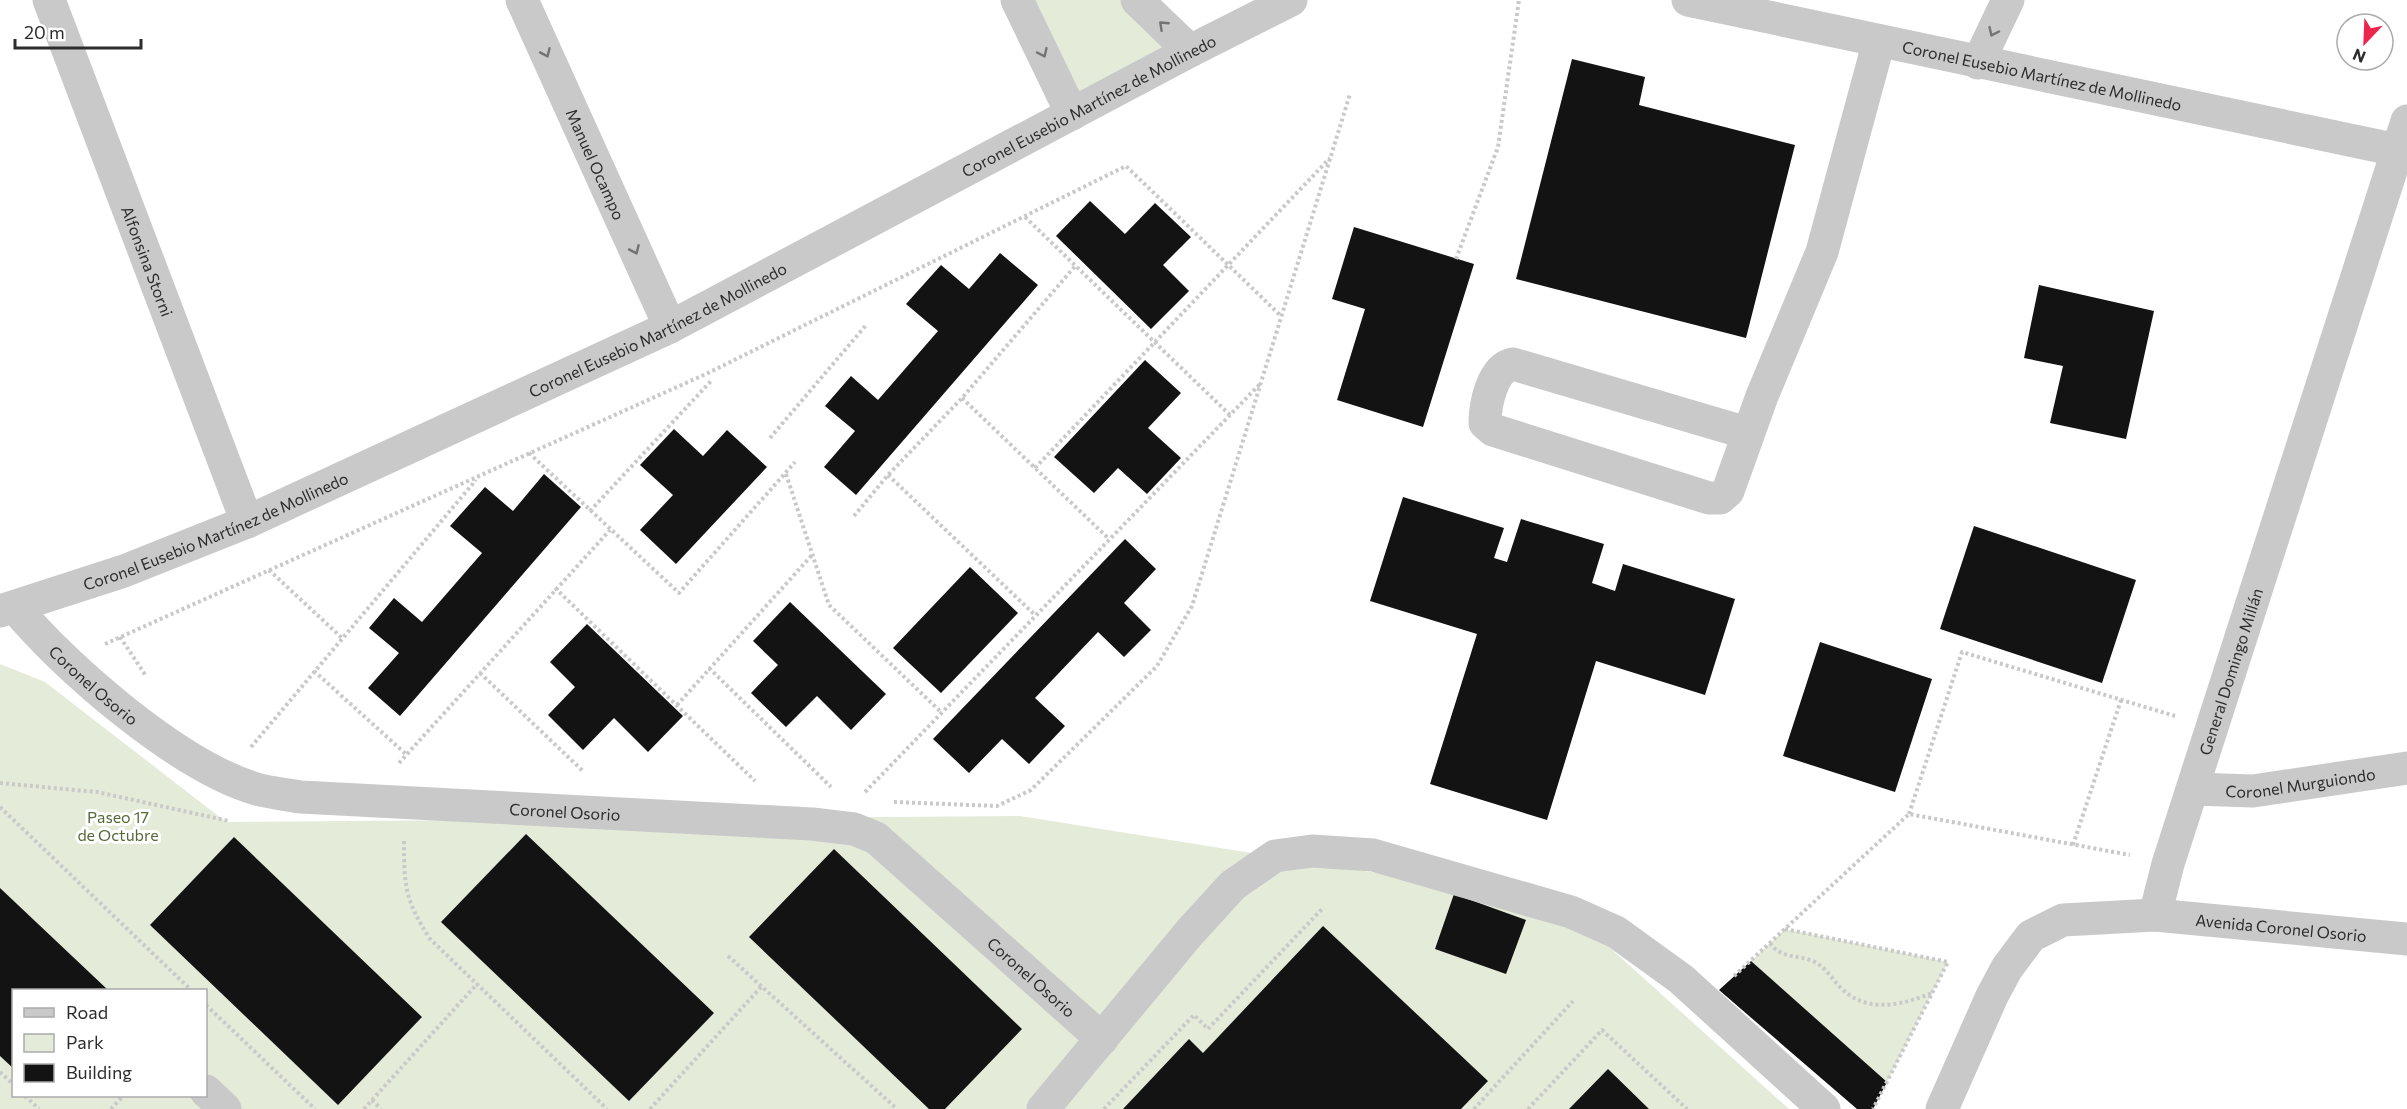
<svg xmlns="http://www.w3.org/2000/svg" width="2407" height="1109" font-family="Commissioner,sans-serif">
	<rect width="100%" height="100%" fill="#fff"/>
	<path fill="#e5ebd9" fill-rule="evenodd" d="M1017,0H1137L1190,51L1072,114Z
		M0,664L45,682L226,822L1020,816L1559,902L1789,1109H0ZM14,990H206V1096H14Z
		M1785,929L1948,962L1887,1082L1751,961Z"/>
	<path fill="#131313" d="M1572,59L1645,77L1639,105L1795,145L1746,338L1516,279Z
		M1090,201L1125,234L1155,203L1191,237L1163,265L1189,291L1151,329L1056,236Z
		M1354,227L1474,264L1423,427L1337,400L1365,309L1332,299Z
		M1000,253L1038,285L856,495L824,467L855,431L825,406L851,376L878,400L938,331L906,304L941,265L969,289Z
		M2039,285L2154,311L2126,439L2050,423L2063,366L2024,358Z
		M1145,360L1181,393L1148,428L1181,458L1147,494L1118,468L1094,493L1054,457Z
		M674,429L703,456L727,430L767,467L676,564L640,530L673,495L640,465Z
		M544,474L581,507L400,716L368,688L399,653L369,628L394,598L422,622L482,553L450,526L485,487L513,511Z
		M1403,497L1504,528L1494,558L1507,562L1521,519L1604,544L1592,583L1615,591L1623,564L1735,599L1705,695L1596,661L1547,820L1430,784L1477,634L1370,601Z
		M1974,526L2136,580L2102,683L1940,629Z
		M1125,539L1156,569L1124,603L1151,630L1124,657L1098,632L1035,698L1065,726L1029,764L1002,739L969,773L933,739Z
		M970,567L1018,613L941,693L893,648Z
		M790,602L886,694L851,730L817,696L786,727L751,693L778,665L753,641Z
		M587,624L683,716L648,752L614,718L583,750L548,715L575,687L550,662Z
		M1820,642L1932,679L1895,792L1783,756Z
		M526,834L714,1013L629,1101L441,922Z
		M234,837L422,1017L338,1105L150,925Z
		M834,849L1022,1029L945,1109H929L749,937Z
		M0,888L108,990H14V1069L0,1056Z
		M1454,894L1526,920L1506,974L1435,949Z
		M1323,926L1488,1081L1461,1109H1123L1189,1039L1203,1053Z
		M1751,961L1887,1082L1873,1109H1857L1719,990Z
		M1608,1069L1649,1109H1569Z"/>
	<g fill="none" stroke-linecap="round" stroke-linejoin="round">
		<path stroke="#c9c9c9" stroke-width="4" stroke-dasharray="3 3" stroke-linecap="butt" d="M1025,217L1230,415
			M1456,259L1498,147L1519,0
			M962,398L1108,538
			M770,438L867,324
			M529,453L679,593L795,462
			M1035,468L1330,158
			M786,474L829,605L942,713
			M888,475L1035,615L1037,614
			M590,511L711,381
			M854,516L888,475L962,398L1076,265
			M269,570L342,638
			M555,588L755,781
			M120,637L146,676
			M105,644L706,374L1126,166L1281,316
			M709,668L831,787
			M314,671L407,755
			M480,673L584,772
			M677,705L812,555
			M251,747L476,480
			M399,763L610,530
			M0,783L97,792L229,821
			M865,792L1260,384
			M894,802L997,806L1031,790L1157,666L1192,606L1350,94
			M0,807L191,990
			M1909,814L1962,652L2175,716
			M404,841C404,886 405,900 430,939L607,1109
			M2073,845L2121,700
			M1785,929L1948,962L1873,1109
			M1770,943C1782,960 1799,954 1815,962C1827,969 1832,979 1841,988C1867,1014 1902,1005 1932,993
			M728,956L897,1109
			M1734,976L1909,814L2130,855
			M206,1005L315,1109
			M0,1072L14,1085
			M25,1096L39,1109
			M372,1100L381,1109
			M111,1109L123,1096
			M364,1109L477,984
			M650,1109L762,986
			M1104,1109L1194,1015L1208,1029L1322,909
			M1474,1109L1573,1001
			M1528,1109L1602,1030L1687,1109"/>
		<g stroke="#c9c9c9" stroke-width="33">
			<path id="s1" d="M49,0L247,522"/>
			<path id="s2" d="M522,0L670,327"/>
			<path d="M1017,0L1072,114"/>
			<path d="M1137,0L1190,51"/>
			<path id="s3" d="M1688,0L2397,150"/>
			<path d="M1978,63L2008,0"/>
			<path d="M1747,433L1513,364C1492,368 1485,405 1485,423L1493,430L1709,498H1720L1728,491L1762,396L1822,252L1879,41"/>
			<path id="s4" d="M15,607C66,669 182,769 260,790C273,793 288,795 301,797L812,824L854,829L876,838L1102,1039"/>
			<path id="s5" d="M0,611L124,571L247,522L670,327L1190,51L1291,0"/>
			<path id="s6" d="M2193,789L2253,791L2407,768"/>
			<path id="s7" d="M2155,915L2168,864L2407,121"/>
			<path d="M206,1091L225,1109"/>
			<path d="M1043,1109L1190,932L1233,885L1275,856L1312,851L1373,855L1571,912L1616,932L1681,979L1824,1109"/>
			<path id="s8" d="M1942,1109L1992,996L2007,968L2031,936L2063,920L2155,915L2407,939"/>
		</g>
	</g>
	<defs><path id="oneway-chevron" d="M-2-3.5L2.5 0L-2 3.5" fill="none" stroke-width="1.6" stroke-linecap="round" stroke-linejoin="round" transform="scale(1.5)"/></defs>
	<g stroke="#737373">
		<use href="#oneway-chevron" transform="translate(1163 25) rotate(-137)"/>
		<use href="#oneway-chevron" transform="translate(1993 32) rotate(115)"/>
		<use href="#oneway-chevron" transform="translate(546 53) rotate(66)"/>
		<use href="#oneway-chevron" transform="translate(1043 53) rotate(65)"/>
		<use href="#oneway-chevron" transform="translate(635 250) rotate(66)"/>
	</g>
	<g text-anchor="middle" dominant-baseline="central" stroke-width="6" stroke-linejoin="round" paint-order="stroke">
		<g font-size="16" fill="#2c2c2c" stroke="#fff">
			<text stroke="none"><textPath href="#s3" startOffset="362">Coronel Eusebio Martínez de Mollinedo</textPath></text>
			<text stroke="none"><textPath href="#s5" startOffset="1202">Coronel Eusebio Martínez de Mollinedo</textPath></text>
			<text stroke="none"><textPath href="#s2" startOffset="180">Manuel Ocampo</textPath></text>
			<text stroke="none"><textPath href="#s1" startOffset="279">Alfonsina Storni</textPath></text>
			<text stroke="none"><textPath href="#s5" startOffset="716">Coronel Eusebio Martínez de Mollinedo</textPath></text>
			<text stroke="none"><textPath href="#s5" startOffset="230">Coronel Eusebio Martínez de Mollinedo</textPath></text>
			<text stroke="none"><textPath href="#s7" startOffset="255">General Domingo Millán</textPath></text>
			<text stroke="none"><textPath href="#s4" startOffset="111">Coronel Osorio</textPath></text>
			<text stroke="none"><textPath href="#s6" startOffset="108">Coronel Murguiondo</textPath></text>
			<text stroke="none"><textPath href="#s4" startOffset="615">Coronel Osorio</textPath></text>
			<text stroke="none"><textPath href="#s8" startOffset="450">Avenida Coronel Osorio</textPath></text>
			<text stroke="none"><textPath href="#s4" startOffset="1137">Coronel Osorio</textPath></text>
		</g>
		<g font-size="16" fill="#556938" stroke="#fff">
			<text x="118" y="816">Paseo 17<tspan x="118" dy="18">de Octubre</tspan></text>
		</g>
	</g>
	<rect x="12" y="989" width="195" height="108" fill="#ffffff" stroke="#ababab" stroke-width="1.5"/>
	<rect x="24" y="1008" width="30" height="9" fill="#c9c9c9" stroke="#ababab" stroke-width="1.5"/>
	<text x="66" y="1019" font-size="18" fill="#2c2c2c">Road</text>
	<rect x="24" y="1034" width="30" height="18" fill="#e5ebd9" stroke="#ababab" stroke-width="1.5"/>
	<text x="66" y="1049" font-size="18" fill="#2c2c2c">Park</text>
	<rect x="24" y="1064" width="30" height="18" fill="#131313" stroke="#ababab" stroke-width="1.5"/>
	<text x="66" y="1079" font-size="18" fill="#2c2c2c">Building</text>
	<g transform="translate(2365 42) rotate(203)"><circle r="28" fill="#ffffff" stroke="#ababab" stroke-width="1.5"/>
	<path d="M0-4.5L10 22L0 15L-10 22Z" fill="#ec254d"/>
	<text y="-9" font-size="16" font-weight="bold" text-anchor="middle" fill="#2c2c2c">N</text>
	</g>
	<path d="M15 39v9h126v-9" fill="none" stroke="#2c2c2c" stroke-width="3"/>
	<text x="24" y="39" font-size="18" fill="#2c2c2c" stroke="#ffffff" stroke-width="4.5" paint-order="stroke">20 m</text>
</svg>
